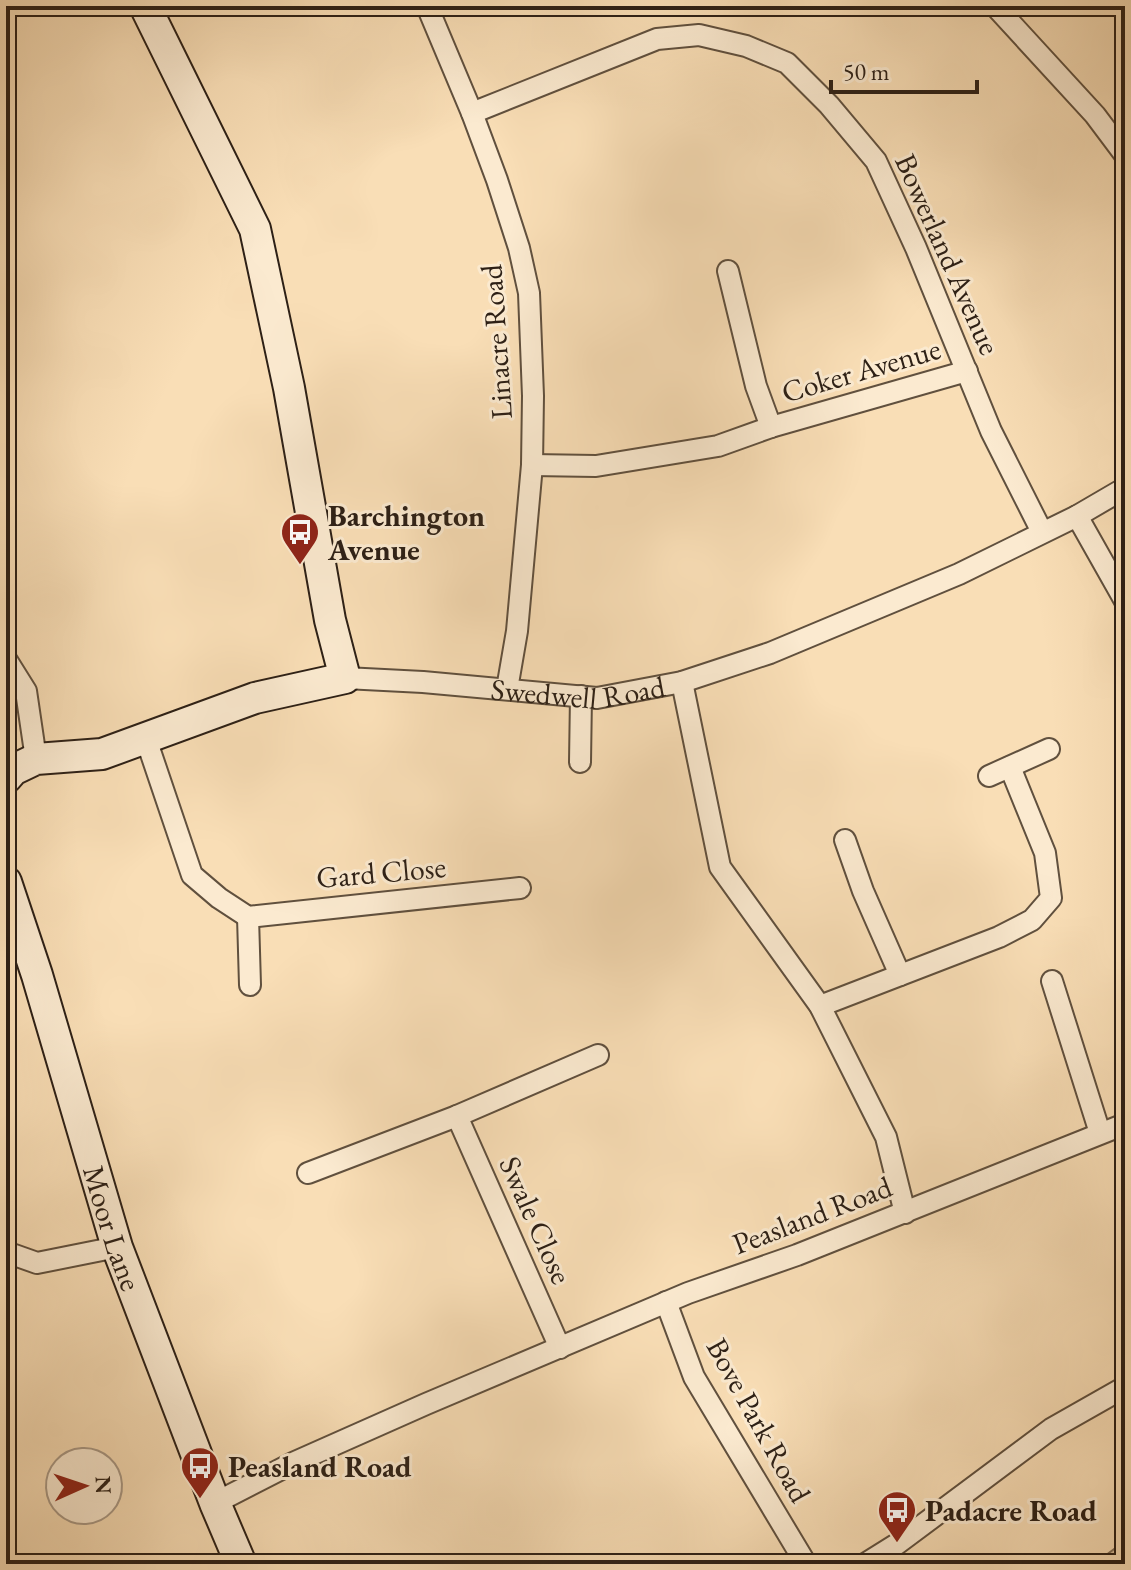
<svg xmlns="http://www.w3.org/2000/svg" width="1131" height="1570" font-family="'EB Garamond',serif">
	<defs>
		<pattern id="forest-crowns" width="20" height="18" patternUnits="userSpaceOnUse" patternTransform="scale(2)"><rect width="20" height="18" fill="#d6be9b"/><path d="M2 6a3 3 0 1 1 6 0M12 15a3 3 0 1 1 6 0" fill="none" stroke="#b8a385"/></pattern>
	</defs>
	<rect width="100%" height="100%" fill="#f9deb6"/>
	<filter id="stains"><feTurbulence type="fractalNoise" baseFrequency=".0025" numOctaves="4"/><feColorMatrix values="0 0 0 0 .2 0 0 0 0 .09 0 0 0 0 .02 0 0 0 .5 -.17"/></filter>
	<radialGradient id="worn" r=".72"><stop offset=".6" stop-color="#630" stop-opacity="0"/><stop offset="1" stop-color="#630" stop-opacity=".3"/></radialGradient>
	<path fill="url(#forest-crowns)" stroke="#826f58" stroke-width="2" d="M1125,1541V1564H1094Z"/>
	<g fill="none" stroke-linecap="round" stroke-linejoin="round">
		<g stroke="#60503e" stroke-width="24">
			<g id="street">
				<path d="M427,6L472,113L497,180L519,248L529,293L533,396L532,465L517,631L507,689"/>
				<path d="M995,6L1095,115L1125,155"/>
				<path d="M472,113L657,39L699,35L746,46L787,63L829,105L876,161L916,248L991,431L1042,532"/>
				<path d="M728,271L756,386L771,427"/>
				<path d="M532,465L596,466L718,446L771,427L967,371"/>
				<path d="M1077,516L1125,601"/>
				<path d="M6,659L26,691L36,759"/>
				<path id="s1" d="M345,678L423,682L597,698L682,682L770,653L959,574L1077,516L1125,488"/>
				<path d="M682,682L720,867L820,1006L886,1137L905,1213"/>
				<path d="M146,739L192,875L219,898L248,917L520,888"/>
				<path d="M580,762L581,696"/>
				<path d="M989,776L1049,749"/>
				<path d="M845,840L863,891L900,975"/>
				<path d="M248,917L250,985"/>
				<path d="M1052,981L1100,1133"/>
				<path d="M820,1006L999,937L1032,920L1051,898L1045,853L1010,767"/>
				<path d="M457,1116L560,1348"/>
				<path d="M308,1173L457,1116L598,1055"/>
				<path d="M6,1252L37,1263L117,1247"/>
				<path d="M666,1302L694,1377L806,1564"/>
				<path d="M215,1503L293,1463L426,1404L688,1293L797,1255L1125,1124"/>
				<path d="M865,1564L897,1544L1051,1429L1125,1387"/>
			</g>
		</g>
		<g stroke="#2d2016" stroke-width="34">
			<g id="secondary">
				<path d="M6,778L13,770L36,759L102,754L255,698L345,678L330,620L289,388L255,229L145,6"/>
				<path id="s2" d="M6,882L37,975L117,1247L215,1503L241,1564"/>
			</g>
		</g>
		<use href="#street" stroke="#fbead0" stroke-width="20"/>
		<use href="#secondary" stroke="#fbead0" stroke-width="30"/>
	</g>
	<defs>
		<g id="bus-pin" transform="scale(2)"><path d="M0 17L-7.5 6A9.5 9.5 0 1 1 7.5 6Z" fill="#8f2418" stroke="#fbead0"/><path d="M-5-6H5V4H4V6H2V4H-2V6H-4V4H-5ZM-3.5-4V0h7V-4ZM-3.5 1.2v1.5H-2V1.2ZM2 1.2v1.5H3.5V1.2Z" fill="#fff"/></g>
	</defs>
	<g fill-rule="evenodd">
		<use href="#bus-pin" x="300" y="532"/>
		<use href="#bus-pin" x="200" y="1466"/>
		<use href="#bus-pin" x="897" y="1510"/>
	</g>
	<g text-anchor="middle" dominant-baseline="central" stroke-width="6" stroke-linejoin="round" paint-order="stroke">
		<g font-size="30" fill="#2d2016" stroke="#fbead0">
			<text transform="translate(948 254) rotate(66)">Bowerland Avenue</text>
			<text transform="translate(496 342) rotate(-94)">Linacre Road</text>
			<text transform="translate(861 370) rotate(-16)">Coker Avenue</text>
			<text stroke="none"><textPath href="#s1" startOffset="234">Swedwell Road</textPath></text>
			<text transform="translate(381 872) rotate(-5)">Gard Close</text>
			<text transform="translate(812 1215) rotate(-21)">Peasland Road</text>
			<text transform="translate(536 1220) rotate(66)">Swale Close</text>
			<text stroke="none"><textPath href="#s2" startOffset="362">Moor Lane</textPath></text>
			<text transform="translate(759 1420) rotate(61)">Bove Park Road</text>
		</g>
		<g font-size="30" font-weight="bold" fill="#2d2016" stroke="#fbead0" text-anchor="start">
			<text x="328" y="515">Barchington<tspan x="328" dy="34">Avenue</tspan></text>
			<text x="228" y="1466">Peasland Road</text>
			<text x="925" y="1510">Padacre Road</text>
		</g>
	</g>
	<rect width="1131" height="1570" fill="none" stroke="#f9deb6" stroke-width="32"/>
	<rect x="8" y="8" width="1115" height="1554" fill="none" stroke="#2d2016" stroke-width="4"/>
	<rect x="16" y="16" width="1099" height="1538" fill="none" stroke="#2d2016" stroke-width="2"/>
	<g transform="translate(84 1486) rotate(87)"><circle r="38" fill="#fbead0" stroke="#a99986" stroke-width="2"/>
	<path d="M0-6L14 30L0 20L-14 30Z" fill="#8f2418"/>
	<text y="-12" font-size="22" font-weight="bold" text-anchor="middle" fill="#2d2016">N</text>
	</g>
	<path d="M831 80v12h146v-12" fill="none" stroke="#2d2016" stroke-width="4"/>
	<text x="843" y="80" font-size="24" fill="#2d2016" stroke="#fbead0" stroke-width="6" paint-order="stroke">50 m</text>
	<rect width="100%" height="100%" filter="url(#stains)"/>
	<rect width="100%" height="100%" fill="url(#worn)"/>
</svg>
